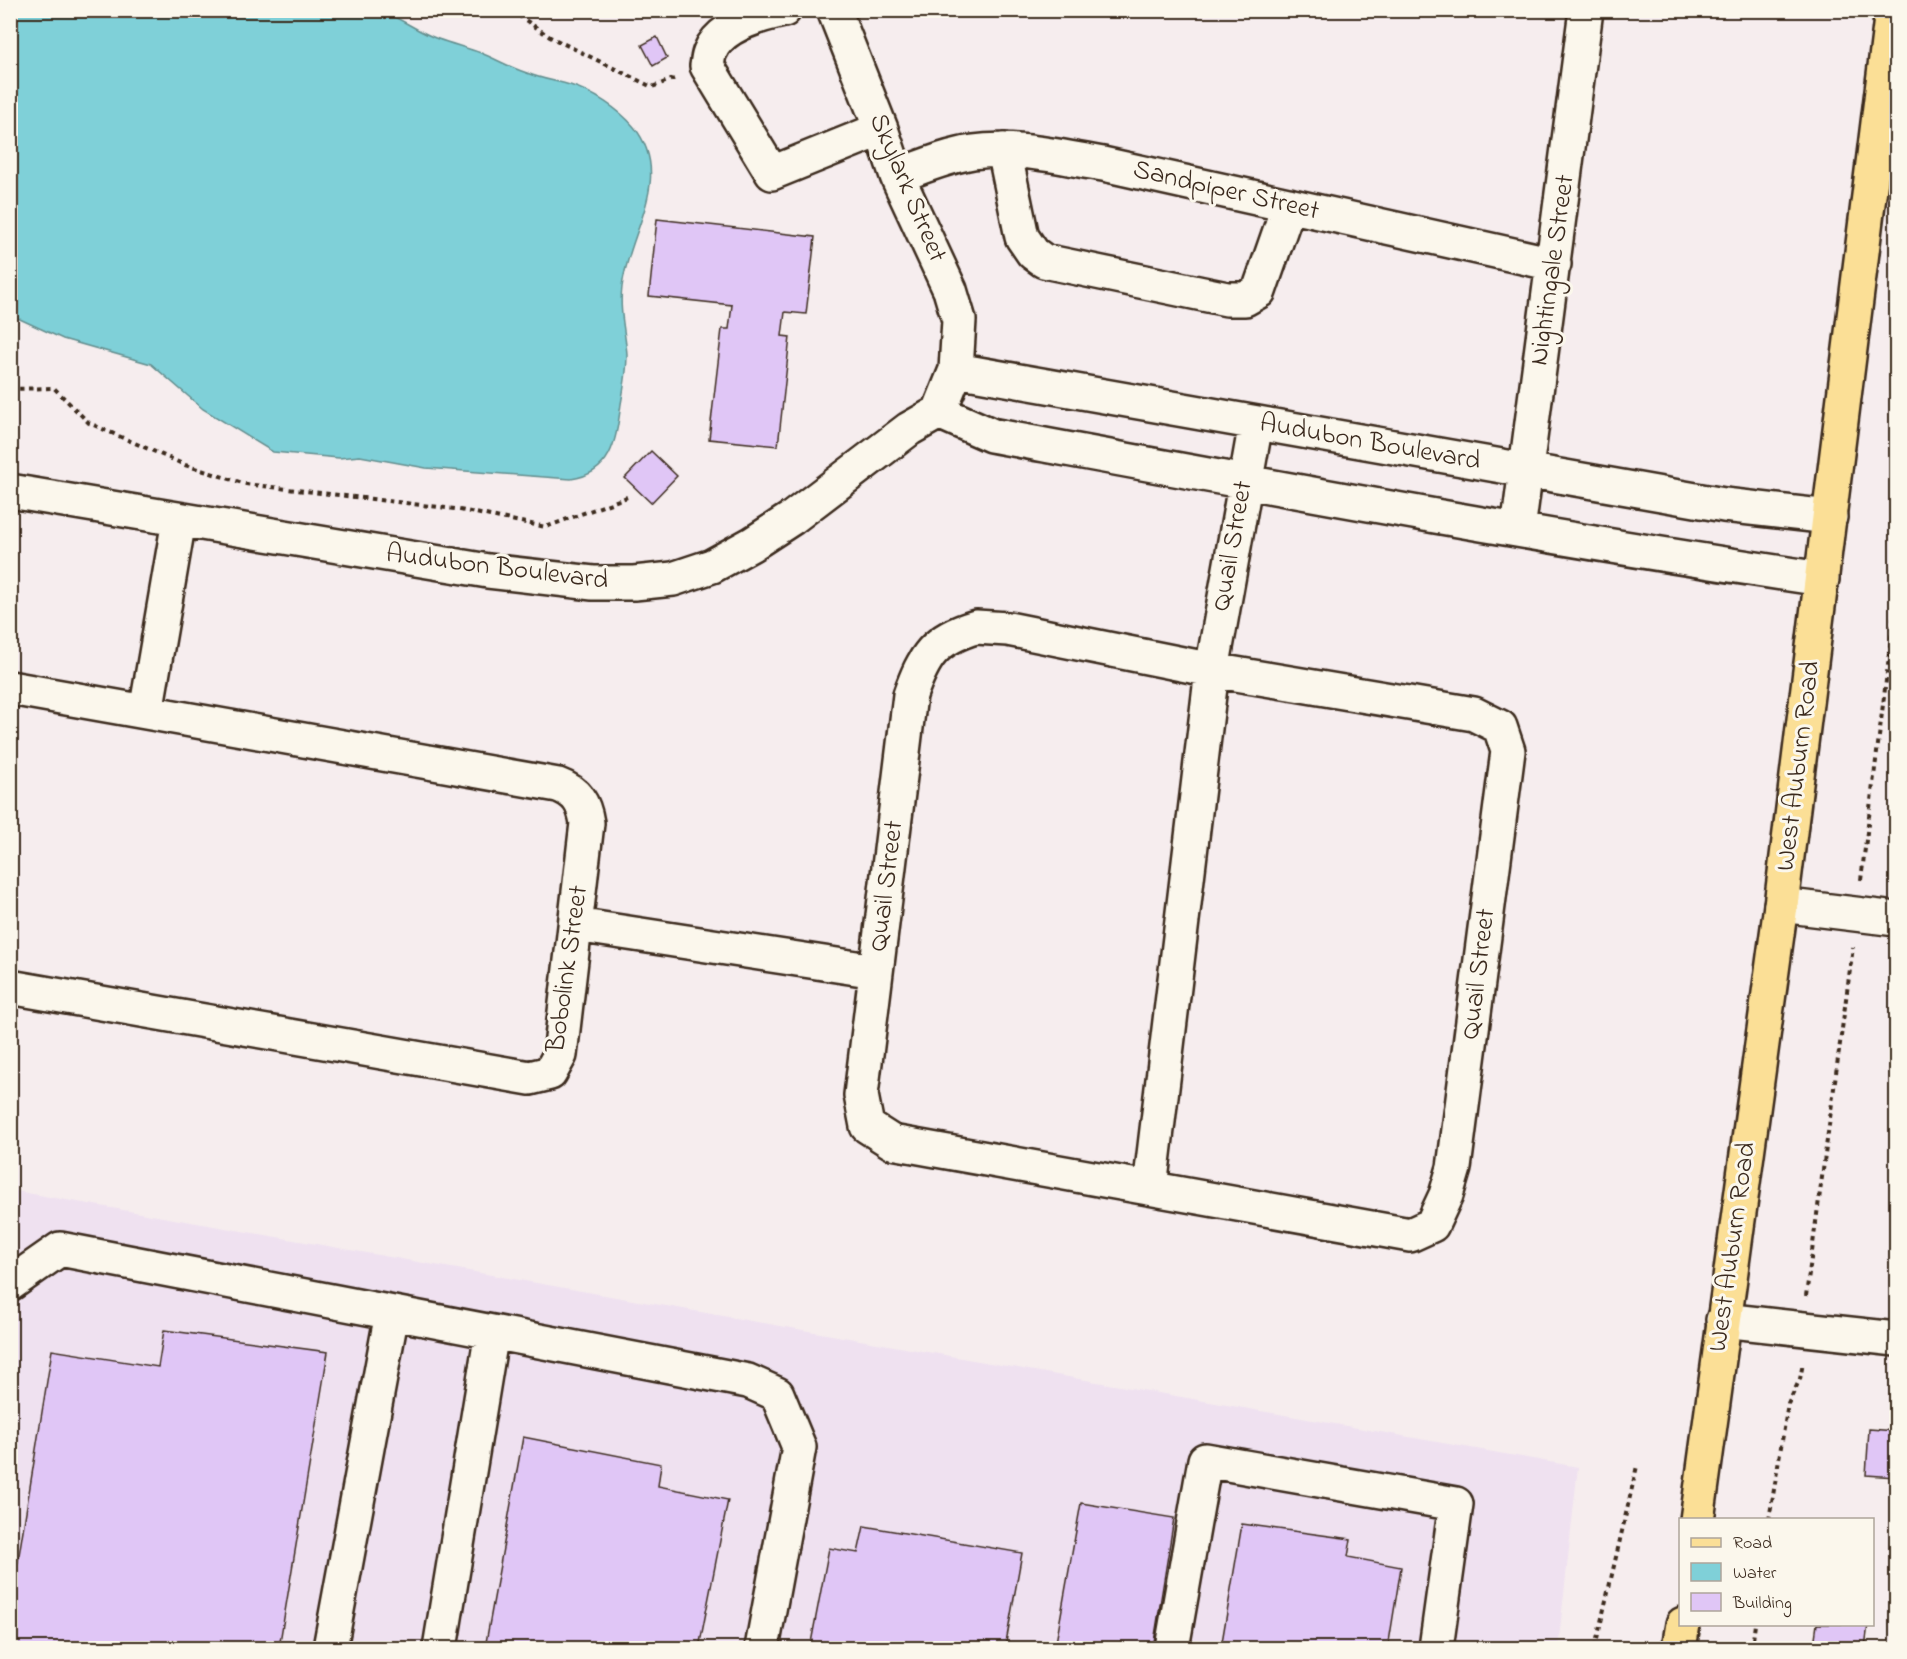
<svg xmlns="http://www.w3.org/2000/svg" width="1907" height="1659" font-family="'Indie Flower',sans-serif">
	<rect width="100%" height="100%" fill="#f6edee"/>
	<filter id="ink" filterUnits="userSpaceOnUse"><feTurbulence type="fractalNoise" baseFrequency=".0167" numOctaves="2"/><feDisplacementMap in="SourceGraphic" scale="12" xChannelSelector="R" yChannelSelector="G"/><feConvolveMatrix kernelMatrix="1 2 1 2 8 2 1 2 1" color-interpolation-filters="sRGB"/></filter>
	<g filter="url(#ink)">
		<path fill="#efe1f0" d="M10,1190L1578,1467L1558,1648H11Z"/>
		<path fill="#7fd0d8" stroke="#648e8e" stroke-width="1.5" d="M11,10L381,11C401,18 418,32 438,39C452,44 467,48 481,53C496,59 511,68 527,73C541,79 556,81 570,85C593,92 619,109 634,127C675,178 628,233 622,287C619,310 625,331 627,354C627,371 624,388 621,404C616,439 613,473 571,479L426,468L360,456L339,458L273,452L203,409L151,364L63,339L11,315Z"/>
		<path fill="#e0c6f6" stroke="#3b2a1e" stroke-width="1.5" d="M657,37L667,58L653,66L642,45Z
			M657,219L815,237L806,314L785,312L782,336L790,337L778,446L709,439L722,329H729L732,305L649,296Z
			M651,451L677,476L651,503L625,478Z
			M164,1330L328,1352L279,1648H10V1611L52,1350L158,1367Z
			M1869,1429L1896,1431V1477L1866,1475Z
			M523,1437L661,1464L658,1486L728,1500L699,1648H485Z
			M1081,1503L1174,1518L1153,1648H1055Z
			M1242,1524L1351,1539L1348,1557L1401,1567L1388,1648H1221Z
			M864,1526L1022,1553L1005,1648H810L829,1548L858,1553Z
			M1817,1624H1868L1865,1648H1872H1843L1814,1645Z"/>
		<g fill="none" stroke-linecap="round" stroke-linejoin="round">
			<g stroke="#3b2a1e" stroke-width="38">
				<path id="minor" d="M784,10C760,15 720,26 710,52C708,56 708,61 707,66L772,173L881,129
					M1004,150L1022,237L1033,253L1044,261L1227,299H1245L1259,291L1289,205
					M897,176C922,167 947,156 973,152C1017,146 1060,157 1103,164L1554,264
					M956,370L1724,505L1830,517
					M939,412L991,435C1267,486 1544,538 1822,579
					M10,491L488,571L593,583H634L673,579L712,566L752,544L792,518L909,429L939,412L956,370L959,320L950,290L897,176L881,129L834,10
					M1518,530L1586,10
					M976,627L1008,629L1212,670L1474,714L1500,727L1508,751L1454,1168L1446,1195L1432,1225L1410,1235L892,1142L867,1126L861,1095L910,695C924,656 934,639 976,627Z
					M10,688L558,785C577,792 584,803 587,823L560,1055L550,1073L530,1078L10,987
					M146,712L179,520
					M1781,905L1896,919
					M576,925L876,971
					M1150,1188L1212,670L1256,423
					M10,1284L60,1249L748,1381L777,1394L799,1447L762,1648
					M1723,1320L1896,1339
					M330,1648L392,1313
					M440,1648L492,1332
					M1172,1648L1205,1460L1456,1504L1436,1648"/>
			</g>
			<g stroke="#3b2a1e" stroke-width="38">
				<path id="major" d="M1697,1520L1781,905L1892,10
					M1679,1648L1683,1624"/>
			</g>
			<path stroke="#3b2a1e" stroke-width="4" stroke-dasharray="4.5 4.5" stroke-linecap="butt" d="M511,10L550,37L652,87L676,78
				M10,389L54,388L89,423L185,465L246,484L455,509L546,527L627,497
				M1861,880L1896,601
				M1806,1296L1853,947
				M1769,1520L1788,1404L1800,1379L1803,1363
				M1595,1648L1637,1466
				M1752,1648L1755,1624"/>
			<use href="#minor" stroke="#fbf7ec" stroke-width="33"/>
			<use href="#major" stroke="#fbdf96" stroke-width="33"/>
		</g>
	</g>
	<g text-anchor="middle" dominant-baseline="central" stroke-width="6" stroke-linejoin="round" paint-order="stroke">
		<g font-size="27" fill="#3b2a1e" stroke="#fbf7ec">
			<text transform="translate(907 188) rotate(67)">Skylark Street</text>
			<text transform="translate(1226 191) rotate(13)">Sandpiper Street</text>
			<text transform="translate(1553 270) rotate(-82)">Nightingale Street</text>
			<text transform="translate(1370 443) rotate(10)">Audubon Boulevard</text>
			<text transform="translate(1233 546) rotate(-80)">Quail Street</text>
			<text transform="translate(497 568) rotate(7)">Audubon Boulevard</text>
			<text transform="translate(1799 766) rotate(-83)">West Auburn Road</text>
			<text transform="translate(887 886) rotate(-83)">Quail Street</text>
			<text transform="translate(568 969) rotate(-82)">Bobolink Street</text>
			<text transform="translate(1479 974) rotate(-83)">Quail Street</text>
			<text transform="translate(1733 1247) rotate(-82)">West Auburn Road</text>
		</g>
	</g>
	<rect width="1907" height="1659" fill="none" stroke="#fbf7ec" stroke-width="36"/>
	<rect x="18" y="18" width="1871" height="1623" fill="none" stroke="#3b2a1e" stroke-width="2" filter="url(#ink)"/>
	<rect x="1679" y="1518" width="195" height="108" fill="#fbf7ec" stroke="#aea59a" stroke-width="1.5"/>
	<rect x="1691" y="1538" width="30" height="9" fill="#fbdf96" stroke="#aea59a" stroke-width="1.5"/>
	<text x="1733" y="1548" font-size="18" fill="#3b2a1e">Road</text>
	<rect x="1691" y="1563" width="30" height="18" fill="#7fd0d8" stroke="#aea59a" stroke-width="1.5"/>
	<text x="1733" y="1578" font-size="18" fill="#3b2a1e">Water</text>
	<rect x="1691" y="1593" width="30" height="18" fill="#e0c6f6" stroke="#aea59a" stroke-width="1.5"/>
	<text x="1733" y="1608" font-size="18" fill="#3b2a1e">Building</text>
</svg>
